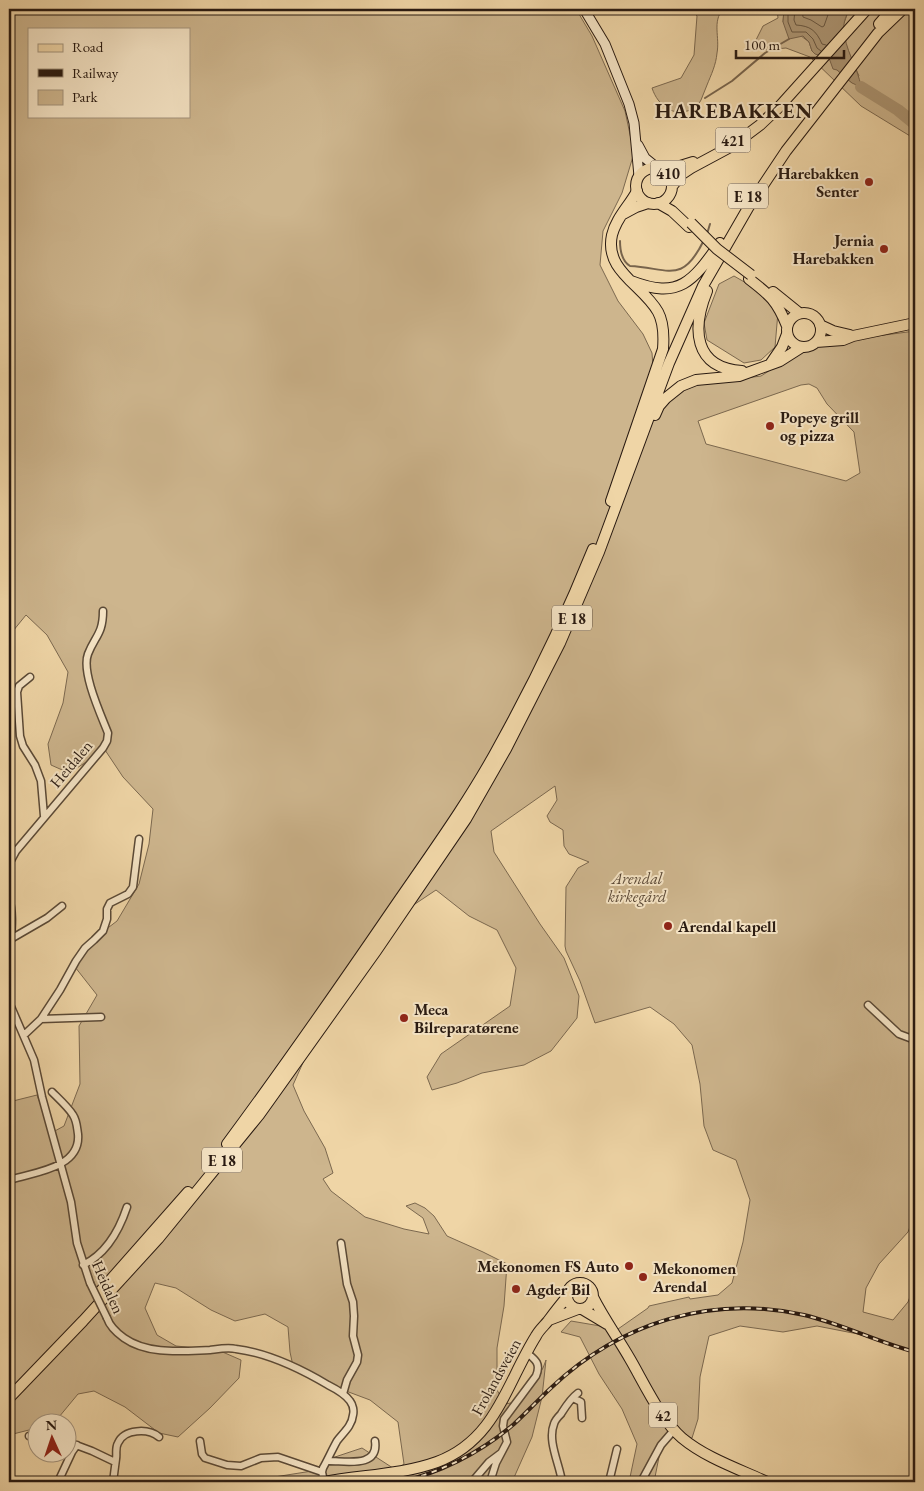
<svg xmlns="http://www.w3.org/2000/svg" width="924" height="1491" font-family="'EB Garamond',serif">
	<rect width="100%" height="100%" fill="#efd5a6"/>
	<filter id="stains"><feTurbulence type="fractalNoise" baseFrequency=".004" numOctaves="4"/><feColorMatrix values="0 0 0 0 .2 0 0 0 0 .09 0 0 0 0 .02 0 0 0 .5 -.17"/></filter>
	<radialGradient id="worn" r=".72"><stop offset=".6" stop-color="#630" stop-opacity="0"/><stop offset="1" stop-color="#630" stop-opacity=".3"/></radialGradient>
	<path fill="#cdb58d" stroke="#7b684f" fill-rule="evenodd" d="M9,9H576L592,36L625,111L634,153L622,193L603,231L600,265L618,301L643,334L652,353L655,394L693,385L761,376L791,357L824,343L915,331V1214L908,1232L879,1264L866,1288L863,1312L893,1320L908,1302L915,1284V1350L897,1347L858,1334L817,1326L783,1332L740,1326L709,1336L700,1377L698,1419L692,1438L663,1437L655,1477L652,1482H629L637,1444L622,1409L599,1374L580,1337L561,1332L571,1321L618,1329L648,1308L649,1306L689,1297L690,1299L718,1295L732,1283L743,1242L750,1200L736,1160L713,1150L704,1126L700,1084L692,1045L674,1024L650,1007L595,1023L580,981L566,951L565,946L566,887L578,868L589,862L569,854L564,846L563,830L550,822L547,816L557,800L555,786L491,831L494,852L540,924L564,958L579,996L577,1018L551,1051L524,1065L482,1073L457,1083L432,1090L427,1077L441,1054L510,1006L516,968L497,930L469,916L436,890L406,910L310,1047L293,1085L304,1111L325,1148L333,1173L323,1179L331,1191L365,1217L404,1229L429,1234L423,1218L406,1206L415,1203L425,1208L434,1216L447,1236L483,1252L507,1264L504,1306L497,1348V1390L505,1404L522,1401L543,1368L546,1360L542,1397L532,1437L512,1482H243L312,1471L332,1458L362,1448L396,1470L404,1464L398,1422L370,1400L330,1385L293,1366L290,1352L288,1327L265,1314L235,1321L211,1310L176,1288L155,1283L145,1308L157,1335L176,1346L218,1350L241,1360L239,1378L210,1408L178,1437L159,1433L125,1407L94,1391L78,1394L54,1423L38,1424L37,1428L9,1435V1102L37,1095L50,1129L53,1132L64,1126L80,1084L79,1026L97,995L75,967L84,946L117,921L139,884L149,844L153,809L123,777L105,750L69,773L51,765L48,744L63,703L68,672L47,635L26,615L13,631L9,640ZM29,29H189V116H29ZM809,384L817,388L827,404L854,432L860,473L846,481L706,444L698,421L801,385Z
		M692,9H723C712,22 720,37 717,53C716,65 711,75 707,85C705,90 703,95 701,100C695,112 679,115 668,109C660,104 655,97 652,88L681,78L694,55L697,16Z
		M777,9H784L783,22L809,42L812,51L829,58L837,70L852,83L859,76L845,44L843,26L849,9H915V80L912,86L915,99V139L861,106L810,57L786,48L764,50L756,46L755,42L763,26L778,18Z
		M734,276L753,287L778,312L775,347L761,360L744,363L707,340L704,323L719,284Z"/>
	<path fill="#ac9573" stroke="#78644c" d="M784,9H849C847,15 843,22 844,28C844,49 858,67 861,87L852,83L837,70L833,69L829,58L815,54L812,51L809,42L803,36L789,39L783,22Z"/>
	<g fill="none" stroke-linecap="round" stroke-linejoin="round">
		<path stroke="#6a5842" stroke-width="1" d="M788,9V22L792,32H806L813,39L817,48L821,51
			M795,9L794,20L796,25C810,26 816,30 822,44L826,45
			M802,9L803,17L811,20L822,27L824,26L830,9"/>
		<path stroke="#78644c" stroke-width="2" d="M705,98L732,81L765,53L789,39
			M707,234L710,224
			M620,241C620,251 622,261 630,266C669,268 682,285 704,240"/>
		<path stroke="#ac9573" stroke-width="12" d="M861,87L898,110L915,124"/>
		<g stroke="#5a4936" stroke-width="9">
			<path id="minor" d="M30,677L19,686L17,692L20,736L23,746L35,765L41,781L44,816
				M9,864L16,851L103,748L107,741L108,733C101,715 81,672 88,654C95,636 103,634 103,611
				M9,898C13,911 12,925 11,938
				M9,940L47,918L62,906
				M9,1002L34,1060L42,1097L71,1202L77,1243L90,1283
				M868,1005L899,1034L915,1040
				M41,1019L101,1017
				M24,1035L41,1019L60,990L76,961L85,948L94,940L103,931L107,919V909L110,903L128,894L133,887L139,839
				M13,1179C37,1172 81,1167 78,1134C77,1128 77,1121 73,1115C68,1107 59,1099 52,1092
				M341,1243L347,1284L353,1302L354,1316L353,1336L358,1355L357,1362L347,1380L343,1394
				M83,1265C106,1254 119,1231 127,1207
				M107,1318C110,1327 117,1333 124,1338C148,1355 182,1351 210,1350C218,1349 228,1347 236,1349C268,1353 301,1369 328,1385C336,1389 345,1394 350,1401C353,1405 354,1411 353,1415C352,1426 343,1433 337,1441C332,1450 328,1459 323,1468L322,1472L324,1482
				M573,1398L581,1402L582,1418
				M29,1436H38
				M200,1441L202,1454L205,1458L227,1465L241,1466L261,1458L278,1457L322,1472
				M68,1442L92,1451L115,1462
				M328,1460L329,1461C347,1461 379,1468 375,1441
				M58,1482L72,1452L77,1445
				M113,1482C114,1474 115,1467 116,1459C117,1454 115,1448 118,1443C124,1429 148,1428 159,1437
				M472,1482L489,1462L501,1453
				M490,1482L496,1463L507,1442L503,1426L504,1419L536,1376C541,1364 536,1360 527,1353
				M562,1482C560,1465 547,1441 554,1424C555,1420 558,1417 561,1414C566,1406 570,1399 578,1393
				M609,1482L617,1449
				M641,1482L661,1445L674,1430"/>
		</g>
		<g stroke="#291a11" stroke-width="11">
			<path id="secondary" d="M584,9L605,44L629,104L634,123L639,176
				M638,145L645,158L656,167"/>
		</g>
		<g stroke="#291a11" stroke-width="12">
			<path id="primary" d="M636 186a18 18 0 1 1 36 0a18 18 0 1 1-36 0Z
				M662,169L677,167L693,162
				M673,185L682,174L691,168L732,146L760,125L779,107L867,9
				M658,203L672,211L689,227
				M749,279C770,295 777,301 787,326
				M773,292L799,313
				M787 330a17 17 0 1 1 34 0a17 17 0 1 1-34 0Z
				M820,325L833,331L850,335
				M816,342L843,340L853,336L915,323
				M567 1296a13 13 0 1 1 26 0a13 13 0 1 1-26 0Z
				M593,1297C604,1319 618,1338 630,1359C644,1383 661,1420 682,1438C706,1458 739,1469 767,1482
				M582,1309L607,1324
				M549,1320L578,1309
				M324,1482C361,1475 401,1475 437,1462C496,1440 506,1384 536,1336C539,1330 544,1326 548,1321C554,1313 560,1305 567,1297"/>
		</g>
		<g stroke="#291a11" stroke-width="12">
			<path id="trunk" d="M879,24L892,9
				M623,214L636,207L648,203
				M631,281C680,300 693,281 720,243
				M707,291C692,328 693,368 742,371
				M771,363L782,347L787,334
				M655,415L659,406L666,398L681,386L696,380L739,376L780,361L802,347
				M611,501L663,349C664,336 664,323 658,312C643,285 604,271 612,235C616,218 629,206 637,191
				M227,1144C284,1067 339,988 393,909C430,855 469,802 500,744C535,681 566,616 593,549
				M98,1294L188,1192
				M9,1398L83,1321L158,1239L259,1115L376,951L466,819L506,749L560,643L599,552L669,363L703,286L748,208L786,151L878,33L903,9"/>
		</g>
		<use href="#minor" stroke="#f5e4c5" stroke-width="6"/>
		<use href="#secondary" stroke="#f5e4c5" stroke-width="9"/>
		<use href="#primary" stroke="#efd5a6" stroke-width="10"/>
		<use href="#trunk" stroke="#efd5a6" stroke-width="10"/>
		<g stroke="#291a11" stroke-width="4">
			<path id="rail" d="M400,1482C442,1472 481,1452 514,1424C527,1412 539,1399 552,1387C620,1323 711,1294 804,1315C842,1324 877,1342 915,1352"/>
		</g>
		<use href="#rail" stroke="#f5e4c5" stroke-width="2" stroke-dasharray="5.5" stroke-linecap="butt"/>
		<g stroke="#5a4936" stroke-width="9" stroke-linecap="butt">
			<path id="minor-bridge" d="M90,1283L107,1318"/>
		</g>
		<g stroke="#291a11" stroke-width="12" stroke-linecap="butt">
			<path id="primary-bridge" d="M691,223L717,249L751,275"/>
		</g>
		<use href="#minor-bridge" stroke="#f5e4c5" stroke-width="6"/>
		<use href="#primary-bridge" stroke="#efd5a6" stroke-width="10"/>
	</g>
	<g fill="#8f2418" stroke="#f5e4c5" stroke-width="2">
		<circle cx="869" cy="182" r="5"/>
		<circle cx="884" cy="249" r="5"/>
		<circle cx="770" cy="426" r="5"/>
		<circle cx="668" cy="926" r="5"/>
		<circle cx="404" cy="1018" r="5"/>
		<circle cx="629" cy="1266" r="5"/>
		<circle cx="643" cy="1277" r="5"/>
		<circle cx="516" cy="1289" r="5"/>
	</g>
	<g text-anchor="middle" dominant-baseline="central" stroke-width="4" stroke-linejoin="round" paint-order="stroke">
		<g fill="#f5e4c5" stroke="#665747" stroke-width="1">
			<rect x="715.5" y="127.5" width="35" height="25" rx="4"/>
			<rect x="650.5" y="160.5" width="35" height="25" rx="4"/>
			<rect x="728" y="183.5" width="40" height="25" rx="4"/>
			<rect x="552" y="605.5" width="40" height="25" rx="4"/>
			<rect x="202" y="1147.5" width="40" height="25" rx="4"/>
			<rect x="649" y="1402.5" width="28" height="25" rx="4"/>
		</g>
		<g font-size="15" font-weight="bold" fill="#291a11">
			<text x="733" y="140">421</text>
			<text x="668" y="173">410</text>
			<text x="748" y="196">E 18</text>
			<text x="572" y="618">E 18</text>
			<text x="222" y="1160">E 18</text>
			<text x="663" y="1415">42</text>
		</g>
		<g font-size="16" font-weight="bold" fill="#291a11" stroke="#f5e4c5" text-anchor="start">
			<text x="859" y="173" text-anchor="end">Harebakken<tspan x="859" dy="18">Senter</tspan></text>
			<text x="874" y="240" text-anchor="end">Jernia<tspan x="874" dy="18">Harebakken</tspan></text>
			<text x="780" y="417">Popeye grill<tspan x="780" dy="18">og pizza</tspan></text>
			<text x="678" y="926">Arendal kapell</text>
			<text x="414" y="1009">Meca<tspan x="414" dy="18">Bilreparatørene</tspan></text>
			<text x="619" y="1266" text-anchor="end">Mekonomen FS Auto</text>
			<text x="653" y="1268">Mekonomen<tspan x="653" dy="18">Arendal</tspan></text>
			<text x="526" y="1289">Agder Bil</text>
		</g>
		<g font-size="16" fill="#291a11" stroke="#f5e4c5">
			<text transform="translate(71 764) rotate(-50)">Heidalen</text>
			<text transform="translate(108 1287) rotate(66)">Heidalen</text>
			<text transform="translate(496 1377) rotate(-61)">Frolandsveien</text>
		</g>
		<g font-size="16" font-style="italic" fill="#5a4836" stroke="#f5e4c5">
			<text x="637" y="878">Arendal<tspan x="637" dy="18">kirkegård</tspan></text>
		</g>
		<g font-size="21" font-weight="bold" letter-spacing="1" fill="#291a11" stroke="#f5e4c5">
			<text x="734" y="110">HAREBAKKEN</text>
		</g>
	</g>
	<rect width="924" height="1491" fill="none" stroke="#efd5a6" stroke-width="30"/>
	<rect x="10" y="10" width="904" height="1471" fill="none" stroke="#291a11" stroke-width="2.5"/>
	<rect x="15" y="15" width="894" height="1461" fill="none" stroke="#291a11"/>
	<rect x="28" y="28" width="162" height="90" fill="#f5e4c5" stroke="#a3937d"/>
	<rect x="38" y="44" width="25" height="8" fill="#efd5a6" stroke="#a3937d"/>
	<text x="72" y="52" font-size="15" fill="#291a11">Road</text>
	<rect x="38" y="69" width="25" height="8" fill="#291a11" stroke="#a3937d"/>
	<text x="72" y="78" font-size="15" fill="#291a11">Railway</text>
	<rect x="38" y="90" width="25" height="15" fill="#cdb58d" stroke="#a3937d"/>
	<text x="72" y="102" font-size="15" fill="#291a11">Park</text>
	<g transform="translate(52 1438) rotate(357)"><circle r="24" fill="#f5e4c5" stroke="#a3937d"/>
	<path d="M0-4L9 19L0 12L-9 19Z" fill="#8f2418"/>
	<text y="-8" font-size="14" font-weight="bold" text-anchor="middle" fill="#291a11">N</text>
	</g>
	<path d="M736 50v8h108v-8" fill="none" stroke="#291a11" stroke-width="2.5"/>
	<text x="744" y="50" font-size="15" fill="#291a11" stroke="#f5e4c5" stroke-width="4" paint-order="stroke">100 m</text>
	<rect width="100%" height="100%" filter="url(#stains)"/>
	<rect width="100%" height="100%" fill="url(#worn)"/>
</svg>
